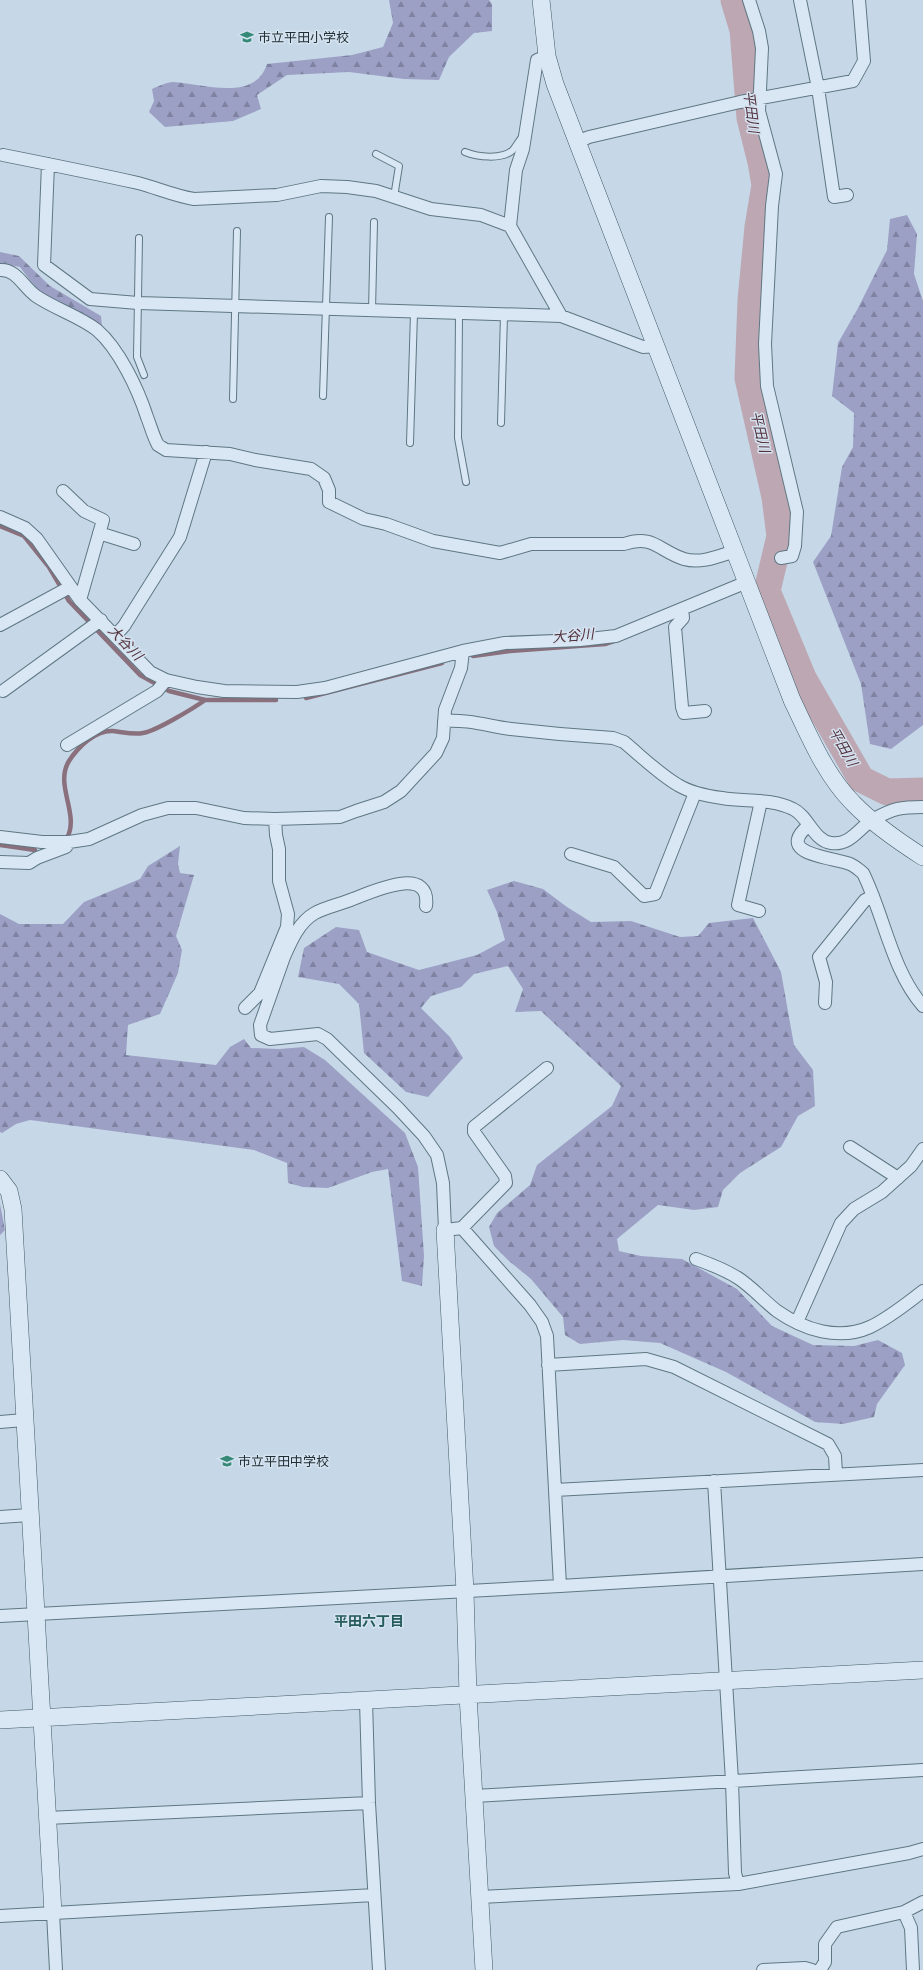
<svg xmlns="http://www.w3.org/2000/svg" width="923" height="1970" font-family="'Zilla Slab','Noto Sans JP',serif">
	<defs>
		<pattern id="forest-firs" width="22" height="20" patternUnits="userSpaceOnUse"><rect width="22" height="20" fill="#9ca0c5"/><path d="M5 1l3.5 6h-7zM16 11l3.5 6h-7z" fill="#7f83a1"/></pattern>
	</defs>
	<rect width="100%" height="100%" fill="#c6d8e8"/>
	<path fill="url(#forest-firs)" d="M389,0H489L492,4V31L474,33L449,57L439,80L404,79L349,72L287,75L257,95L261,109L233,121L165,127L149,112L154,101L152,89C159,86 167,82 173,82C201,83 255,103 267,64L352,55L383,47L393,23Z
		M907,215L917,234L914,274L923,301V725L891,749L870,744L861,684L813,562L831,536L842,467L853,447L854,413L832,396L838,343L857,310L887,250L890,219Z
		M0,252L19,256L50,286L101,316L102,326C92,318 83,317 71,312C49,301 34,287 20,267L0,263Z
		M180,846L178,864L180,873L194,875L176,936L182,950L178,973L160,1014L128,1025L126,1055L216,1065L230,1047L244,1039L251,1048L279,1049L304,1047L325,1060L405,1133L418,1167L424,1256L422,1286L402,1281L388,1169L372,1172L328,1188L303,1187L288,1183L287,1163L254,1150L30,1120L16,1124L2,1133L0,1132V914L19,924H63L84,902L140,879L148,866Z
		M514,881L543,889L567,907L591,922L631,921L680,937L698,936L709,923L753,918L781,972L794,1045L813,1070L815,1106L798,1116L781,1147L740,1173L723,1190L718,1207L694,1210L658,1205L617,1239L619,1251L641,1256L682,1259L737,1289L772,1326L813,1345L854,1346L878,1340L902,1353L905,1365L877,1404L874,1417L843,1424L815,1422L726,1372L660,1343L623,1340L580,1344L565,1335L563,1317L531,1279L509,1261L494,1246L489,1227L497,1213L530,1185L537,1165L612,1106L621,1086L541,1011L515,1012L523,989L508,966L474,974L461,987L431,996L421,1008L450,1037L463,1058L428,1097L406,1092L364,1053L359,1004L339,984L298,977L304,948L336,927L359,930L367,952L419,970L477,955L505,940L497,912L487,890Z
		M0,1204L5,1230L0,1235Z"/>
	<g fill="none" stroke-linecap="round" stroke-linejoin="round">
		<path stroke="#8a6f7c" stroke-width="4.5" d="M0,526L24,536L49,567L69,601L140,675L169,691L205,700H276
			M473,656L510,651L605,644L614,641
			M306,698L442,663
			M67,838C80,814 54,785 69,761C78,747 95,730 113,731C123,732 133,735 143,733C156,731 194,708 205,700
			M0,845L35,850"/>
		<path stroke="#bda7b2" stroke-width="27" d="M734,0L743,30L750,118L761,162L765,185L758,227L751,300L748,378L775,497L780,536L767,591L803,678L861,779L887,792L923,791"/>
		<g stroke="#5e7782" stroke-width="8">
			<path id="lane" d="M465,152C477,157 502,160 513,150C516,146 519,141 522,137
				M376,154L399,166L394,197
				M139,238L137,357L144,375
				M372,311L374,222
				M459,314L458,438L466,482
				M323,396L329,217
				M233,399L237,231
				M501,423L504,315
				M410,443L414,313"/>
		</g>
		<g stroke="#5e7782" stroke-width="14">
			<path id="street" d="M749,0L759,31L762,48L759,111L776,174L772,206L765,344L767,386L797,512L795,546L792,556L781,558
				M800,0L818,88L834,197L847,195
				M577,142L589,137L740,102L853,81L864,61L859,0
				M3,155C48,164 93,173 138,183C157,188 175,196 194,199L277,195L321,186L347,187L376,191L431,209L481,215L510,226L561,316
				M48,164L44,265L90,299L138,303L561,316L643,347L657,346
				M510,226L516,170L523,149L537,60L547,56
				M0,270C17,269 23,287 36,296C55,309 79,316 97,330C119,349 138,389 147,417C151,427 153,436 158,445L166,450L230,454L255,460L311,469L324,478L329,490V502L364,519L386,524L433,541L500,553L531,544H624C653,534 659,551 684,559C701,564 719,556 735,551
				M63,491L84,511L103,520L80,600
				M0,517L25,528L37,539L80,600L150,672L166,680L197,687L224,691L297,692L325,688L463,651L505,643L580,640L616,636L747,582
				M99,533L134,544
				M682,609L683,618L675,627L682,707L684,713L705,711
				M0,625L70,587
				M115,636L124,626L180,537L206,452
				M3,691L101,620
				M444,721C467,719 489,726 511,729C545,733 579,736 613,738L624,742C641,756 659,774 678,785C691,793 707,796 722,798C745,802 771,798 793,809C808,816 814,841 831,843C851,846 859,827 874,819C894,808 901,807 923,807
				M67,745L157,691L166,680
				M809,825C773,855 833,857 850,864C855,866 859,870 863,873C884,915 892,971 923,1006
				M0,837L42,842H69L89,839L142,815L168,808H196L244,818L275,819L340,817L356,811L384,802L401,791L436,753L443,738L445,710L461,668L463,651
				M571,854L614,867L644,896L655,894L695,793
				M0,862L29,863L37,858L66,847L69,842
				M759,911L738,905L761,801
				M277,955L284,957C291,941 299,922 315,913C326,907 341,904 353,899C372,892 431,864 426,906
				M284,957L260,1025L261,1035L270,1039L318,1034L327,1039L398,1108L424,1136L437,1155L443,1183L445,1230L462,1228L506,1183L505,1176L474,1132V1127L547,1068
				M825,1003L826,982L819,957L865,900L873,896
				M245,1008L260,993L287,927L288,914L279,881V849L276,835L275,819
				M850,1147L898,1178
				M462,1228L530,1305L542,1322L547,1336L560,1586
				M696,1259C710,1264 724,1269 738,1278C752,1287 764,1301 777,1311C804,1330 839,1341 870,1327C889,1318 906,1304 923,1291
				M797,1322L841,1223L854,1209L882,1192L911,1166L923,1149
				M548,1365L646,1359L674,1367L828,1444L835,1456L836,1474
				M0,1422L24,1420
				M714,1481L732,1781L735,1873L738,1884
				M555,1490L923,1470
				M0,1517L29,1515
				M0,1616L560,1586L923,1564
				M366,1701L369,1803L379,1970
				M474,1796L923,1770
				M47,1818L369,1803
				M480,1897L738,1884L909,1853L923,1849
				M904,1912L911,1928L913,1970
				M53,1913L56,1970
				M0,1916L374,1895
				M763,1970L805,1968L812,1970
				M820,1970L825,1962V1944L837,1927L904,1912L923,1902"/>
		</g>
		<g stroke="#415a64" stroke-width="18">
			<path id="secondary" d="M541,0L547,56L555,84L792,700C809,735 825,775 853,803C873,824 898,841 923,857
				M0,1179L9,1191L13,1209L53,1913
				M445,1230L465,1591L468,1695L484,1970
				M0,1720L923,1670"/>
		</g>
		<use href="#lane" stroke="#d9e7f4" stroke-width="6"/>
		<use href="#street" stroke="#d9e7f4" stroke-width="12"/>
		<use href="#secondary" stroke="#d9e7f4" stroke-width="17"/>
	</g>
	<defs>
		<g id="school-bare" transform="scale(1.08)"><path d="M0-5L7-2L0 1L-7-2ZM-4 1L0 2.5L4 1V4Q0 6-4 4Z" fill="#368976" stroke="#d5e3f1" stroke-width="2.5" paint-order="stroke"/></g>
	</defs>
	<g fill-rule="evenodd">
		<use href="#school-bare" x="247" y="37"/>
		<use href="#school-bare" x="227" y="1461"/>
	</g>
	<g text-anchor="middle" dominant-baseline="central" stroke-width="3" stroke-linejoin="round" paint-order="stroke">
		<g font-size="13" fill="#202f34" stroke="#d5e3f1" text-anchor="start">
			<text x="258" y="37">市立平田小学校</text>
			<text x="238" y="1461">市立平田中学校</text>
		</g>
		<g font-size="14" font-style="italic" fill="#52313b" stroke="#d5e3f1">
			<text transform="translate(751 112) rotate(83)">平田川</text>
			<text transform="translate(760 432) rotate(77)">平田川</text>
			<text transform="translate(573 636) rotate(-5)">大谷川</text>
			<text transform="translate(125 643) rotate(46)">大谷川</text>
			<text transform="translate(843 747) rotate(60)">平田川</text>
		</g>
		<g font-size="14" font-weight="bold" fill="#255b5a" stroke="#d5e3f1">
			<text x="369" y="1621">平田六丁目</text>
		</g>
	</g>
</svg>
